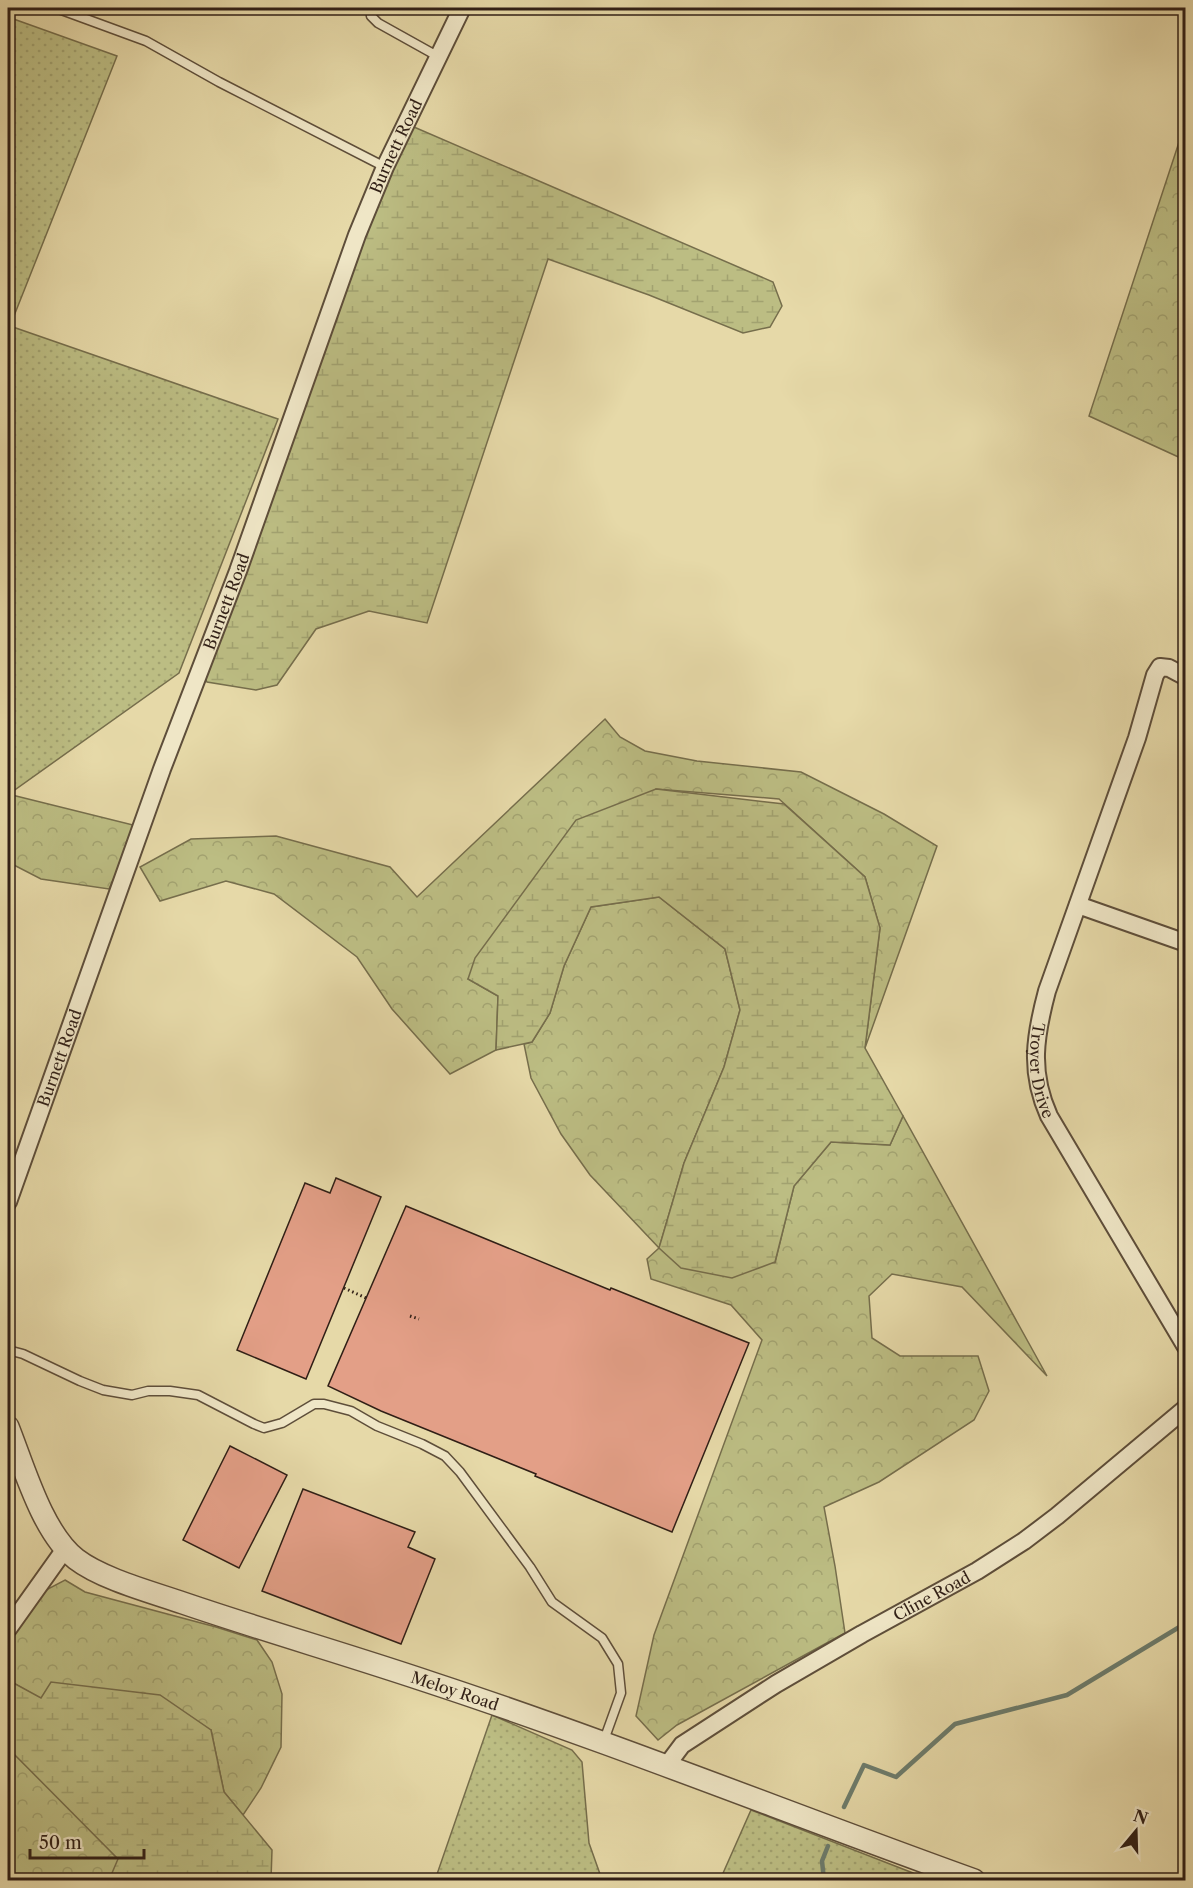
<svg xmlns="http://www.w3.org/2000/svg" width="1193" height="1888" font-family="'Libre Caslon Text',serif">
	<defs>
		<pattern id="grass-dots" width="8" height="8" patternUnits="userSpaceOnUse" patternTransform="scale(1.5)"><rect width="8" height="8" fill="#bcbd83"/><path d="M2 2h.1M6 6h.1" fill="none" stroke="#a2a270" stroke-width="1.8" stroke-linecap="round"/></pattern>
		<pattern id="forest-crowns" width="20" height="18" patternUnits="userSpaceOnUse" patternTransform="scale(1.5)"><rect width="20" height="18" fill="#bcbd83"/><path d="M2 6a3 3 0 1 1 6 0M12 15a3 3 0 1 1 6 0" fill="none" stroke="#a2a270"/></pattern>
		<pattern id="wetland-marsh" width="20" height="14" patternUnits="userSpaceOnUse" patternTransform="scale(1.5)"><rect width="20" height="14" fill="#bcbd83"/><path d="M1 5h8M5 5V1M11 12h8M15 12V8" fill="none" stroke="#a2a270"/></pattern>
	</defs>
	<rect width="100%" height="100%" fill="#e6d9a8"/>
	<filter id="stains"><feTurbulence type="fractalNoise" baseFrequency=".00333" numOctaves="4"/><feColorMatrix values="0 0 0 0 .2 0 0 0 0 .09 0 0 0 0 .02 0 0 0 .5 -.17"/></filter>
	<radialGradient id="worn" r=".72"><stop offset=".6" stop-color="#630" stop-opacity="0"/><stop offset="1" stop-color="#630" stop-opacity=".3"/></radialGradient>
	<path fill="url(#grass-dots)" stroke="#766e4c" stroke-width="1.5" d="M8,17L117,56L10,326L278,419L179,673L9,794Z
		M492,1715L572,1750L582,1762L589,1843L600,1874L607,1880H435Z
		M751,1810L913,1873L910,1880H720Z"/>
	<path fill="url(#forest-crowns)" stroke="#766e4c" stroke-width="1.5" d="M1185,124V460L1089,416Z
		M605,719L620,737L645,751L697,761L801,772L884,814L937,846L865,1048L880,928L865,877L779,799L656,789L468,979L498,996L496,1050L450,1074L392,1009L357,957L274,894L226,881L160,901L140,867L191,839L276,836L390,867L417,897Z
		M8,794L137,826L109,889L41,879L8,862Z
		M659,897L725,949L740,1010L724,1067L684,1163L659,1248L775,1263L794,1186L831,1142L890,1145L903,1116L1047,1376L962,1287L892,1274L869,1296L872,1338L900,1356H978L989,1391L974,1420L879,1482L824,1507L835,1566L845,1633L677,1725L658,1740L636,1716L654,1635L762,1340L731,1305L651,1279L647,1259L659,1248L590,1175L561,1134L531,1078L524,1044L532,1042L550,1013L564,966L591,907Z
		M65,1580L85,1592L216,1627L257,1640L272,1662L282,1694L281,1747L261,1788L243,1815L224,1792L211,1730L41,1699L8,1680V1641L44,1591Z
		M8,1748L80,1818L119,1860L109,1880H8Z"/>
	<path fill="url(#wetland-marsh)" stroke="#766e4c" stroke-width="1.5" d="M407,124L773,282L782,306L770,327L743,333L649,295L548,259L427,623L369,611L316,629L277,685L256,690L207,682L200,670Z
		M656,789L784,804L865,877L880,928L865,1048L903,1116L890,1145L831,1142L794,1186L775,1262L732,1278L681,1268L659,1248L684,1163L724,1067L740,1010L725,949L659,897L591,907L564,966L550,1013L532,1042L496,1050L498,996L468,979L475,958L576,820Z
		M8,1680L41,1698L51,1682L160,1695L211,1730L224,1792L272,1850L271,1880H109L118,1859L8,1748Z"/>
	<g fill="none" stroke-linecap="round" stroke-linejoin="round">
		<path stroke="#6d7c6c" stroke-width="4.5" d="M844,1807L864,1765L896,1777L955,1724L1067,1695L1186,1623
			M824,1880L822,1861L828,1846"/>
	</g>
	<path fill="#e39f87" stroke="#301f16" stroke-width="1.5" d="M336,1178L381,1197L306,1379L237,1350L305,1183L330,1193Z
		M406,1206L610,1290L611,1288L749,1343L672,1532L535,1476L536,1474L381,1411L328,1386Z
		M230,1446L287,1475L239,1568L183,1540Z
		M303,1489L415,1532L408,1547L435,1559L401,1644L262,1591Z"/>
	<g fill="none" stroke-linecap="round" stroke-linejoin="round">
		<g stroke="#5e4e3a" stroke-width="11">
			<path id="service" d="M56,8L146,41L219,82L385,167
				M370,8L371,16L378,23L439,57
				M8,1350L23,1354L80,1381L103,1390L132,1395L148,1391H170L198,1395L254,1424L264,1428L282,1423L314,1404H324L351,1411L377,1426L422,1444L445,1456L460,1472L530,1567L552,1602L602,1638L618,1664L621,1693L603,1743"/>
		</g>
		<g stroke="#5e4e3a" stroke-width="20">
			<g id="minor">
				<path id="s1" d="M1186,677L1169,668L1160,667L1155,675L1137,738L1047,991C1035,1036 1029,1072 1049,1116L1186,1347"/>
				<path d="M1078,905L1186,943"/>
				<path id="s2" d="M8,1202L162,769L238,571L357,235L385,167L462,8"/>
				<path d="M8,1629L65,1549"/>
				<path id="s3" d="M667,1765L682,1745L776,1684L862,1634L977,1571L1024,1541L1057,1516L1186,1408"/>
			</g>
		</g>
		<g stroke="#5e4e3a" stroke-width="24">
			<g id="tertiary">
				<path id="s4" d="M8,1427C24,1467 42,1532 76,1559C102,1579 151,1592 183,1603C265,1631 349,1655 432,1683C614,1743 793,1815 974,1880"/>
			</g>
		</g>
		<path stroke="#301f16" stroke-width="3" stroke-dasharray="1.5 3" stroke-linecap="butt" d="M344,1288L366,1298
			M410,1316L419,1319"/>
		<use href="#service" stroke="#efe6c6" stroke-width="8"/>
		<use href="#minor" stroke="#efe6c6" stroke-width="16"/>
		<use href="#tertiary" stroke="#efe6c6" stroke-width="21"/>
	</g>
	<g text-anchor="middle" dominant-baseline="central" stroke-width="6" stroke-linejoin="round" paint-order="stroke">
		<g font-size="16" fill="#301f16" stroke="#efe6c6">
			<text stroke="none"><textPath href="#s2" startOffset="1125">Burnett Road</textPath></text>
			<text stroke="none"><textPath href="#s2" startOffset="639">Burnett Road</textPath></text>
			<text stroke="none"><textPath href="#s2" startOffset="153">Burnett Road</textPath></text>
			<text stroke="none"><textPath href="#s1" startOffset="453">Troyer Drive</textPath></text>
			<text stroke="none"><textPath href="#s3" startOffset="316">Cline Road</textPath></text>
			<text stroke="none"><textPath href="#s4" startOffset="552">Meloy Road</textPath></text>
		</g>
	</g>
	<rect width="1193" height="1888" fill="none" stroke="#e6d9a8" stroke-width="30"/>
	<rect x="9" y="9" width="1175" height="1870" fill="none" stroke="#301f16" stroke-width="3"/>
	<rect x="15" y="15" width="1163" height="1858" fill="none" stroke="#301f16" stroke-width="1.5"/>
	<g transform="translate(1136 1831) rotate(19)" stroke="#efe6c6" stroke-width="4.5" paint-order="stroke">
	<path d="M0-4.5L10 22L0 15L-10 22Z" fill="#301f16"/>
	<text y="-9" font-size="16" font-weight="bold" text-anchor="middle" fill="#301f16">N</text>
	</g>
	<path d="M30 1849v9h114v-9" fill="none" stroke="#301f16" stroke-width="3"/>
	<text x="39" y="1849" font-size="18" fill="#301f16" stroke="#efe6c6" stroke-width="4.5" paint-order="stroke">50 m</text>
	<rect width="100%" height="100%" filter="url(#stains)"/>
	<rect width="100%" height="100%" fill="url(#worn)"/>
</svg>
